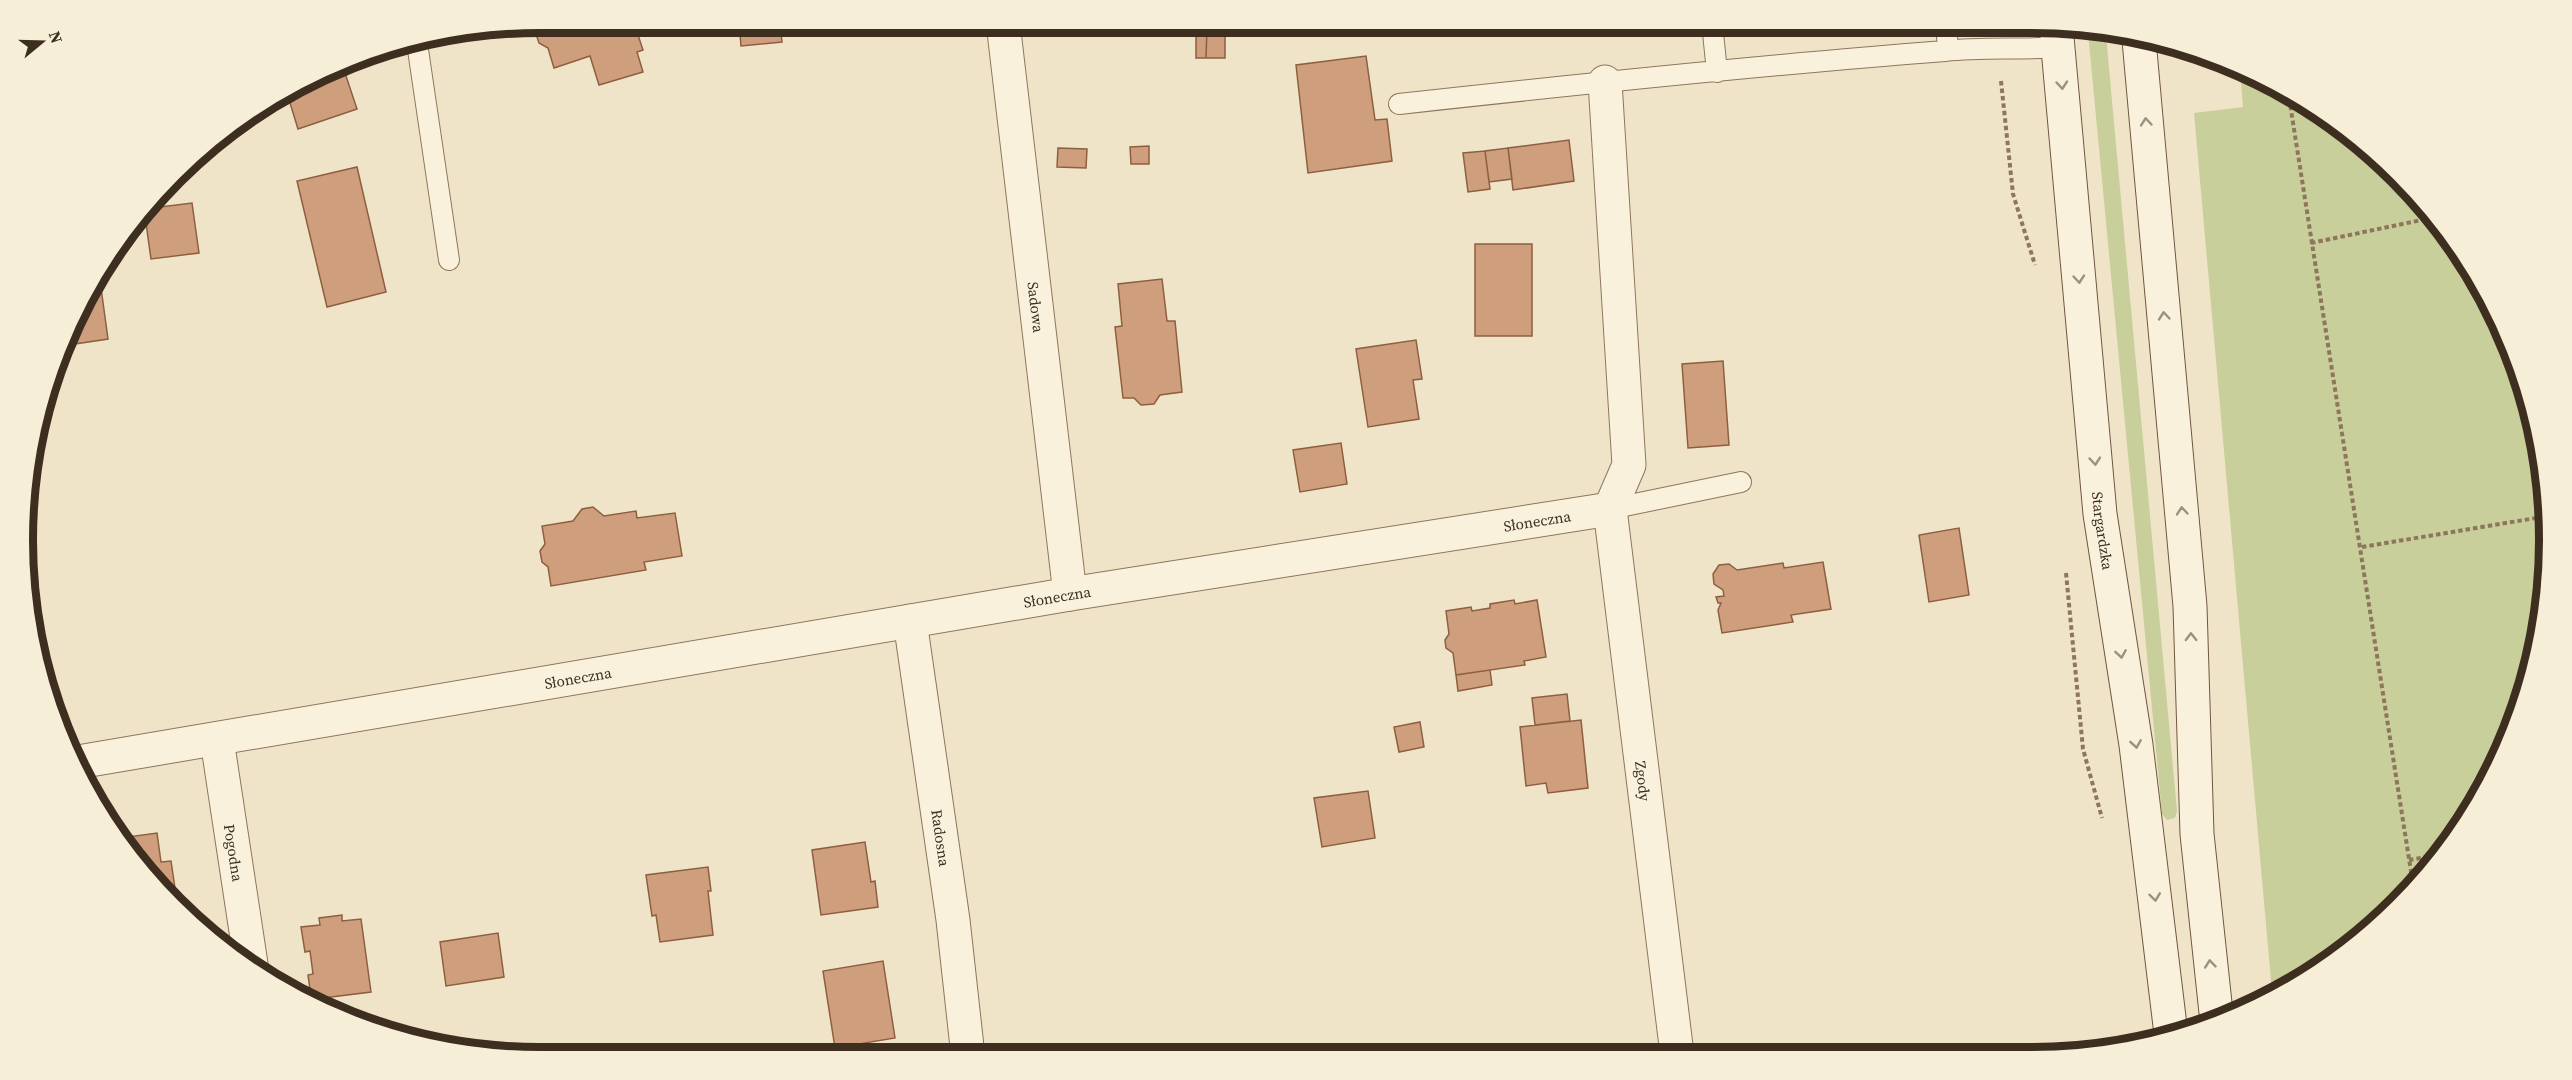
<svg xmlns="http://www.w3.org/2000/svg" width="2572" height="1080" font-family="'Source Serif 4',serif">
	<rect width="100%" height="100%" fill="#f0e4c8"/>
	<path fill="#c9cf9b" d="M2088,32L2106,35L2177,811L2175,818L2167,820L2162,814Z
		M2240,69L2291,92L2373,151L2443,225L2496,311L2532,406L2548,506L2545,608L2522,707L2462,828L2373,929L2272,992L2194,113L2243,107Z"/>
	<path fill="#cf9f7d" stroke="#8d5f41" stroke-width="1.5" d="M540,22L634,23L643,50L637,52L643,72L599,85L590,56L554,68L548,48L539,43L535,31Z
		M739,23H780L782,42L741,46Z
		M1064,23H1127L1126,29L1064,26Z
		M1196,23H1207V27H1196Z
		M1207,23H1234V28L1207,27Z
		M1196,27H1207L1206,58H1196Z
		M1207,27L1225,28V58H1206Z
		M1366,56L1375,120L1387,119L1392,161L1308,173L1296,65Z
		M342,64L357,109L298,129L286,90Z
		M1569,140L1574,181L1513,190L1508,148Z
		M1149,146V164H1131L1130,147Z
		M1058,148L1087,149L1086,168L1057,167Z
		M1508,148L1512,179L1489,182L1485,151Z
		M1485,151L1490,189L1468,192L1463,153Z
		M357,167L386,292L327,307L297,181Z
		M192,203L199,253L151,259L145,216L152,208Z
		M1475,244H1532V336H1475Z
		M99,273L108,339L68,345L92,281Z
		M1162,279L1167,321H1175L1182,392L1160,395L1154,404L1141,405L1134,398H1123L1115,327L1122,326L1118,284Z
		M1416,340L1422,379L1413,380L1419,419L1368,427L1356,349Z
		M1723,361L1729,445L1688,448L1682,364Z
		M1341,443L1347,484L1300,492L1293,450Z
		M593,507L604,516L636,511L637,518L675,513L682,556L644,562L646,570L551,586L548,567L542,562L540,551L545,544L542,526L573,521L582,509Z
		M1959,528L1969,595L1929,602L1919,535Z
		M1823,562L1831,609L1791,615L1793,622L1722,633L1718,610L1721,603H1718L1716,597L1724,596L1723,590L1714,584L1713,574L1719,565L1729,564L1737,570L1783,563L1784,568Z
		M1514,600L1515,604L1537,600L1546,657L1524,661L1525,665L1456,675L1453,653L1446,648L1445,640L1449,634L1446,611L1471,607L1472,611L1490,608V604Z
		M1490,670L1492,685L1458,691L1456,675Z
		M1567,694L1570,721L1535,725L1532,698Z
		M1581,720L1588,788L1548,793L1546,783L1526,786L1520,727Z
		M1420,722L1424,747L1399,752L1394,727Z
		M1368,791L1375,838L1322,847L1314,798Z
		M157,833L161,862L171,861L175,888L160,890L120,838Z
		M865,842L871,882L875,881L878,907L821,915L812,850Z
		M708,867L711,891H708L713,935L660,942L656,915L652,916L646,875Z
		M342,915V921L361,919L371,992L315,999L311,997L308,975L313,974L310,951L305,952L301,927L320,925L319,918Z
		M498,933L504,977L446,986L440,942Z
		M883,961L895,1038L835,1048L823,971Z"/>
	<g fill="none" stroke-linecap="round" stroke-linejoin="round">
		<g stroke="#8d765c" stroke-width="22">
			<path id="lane" d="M1712,23L1717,72
				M1946,23L1948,50
				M417,43L449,260
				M1399,104C1581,84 1763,65 1945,51C1983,47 2020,50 2058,47
				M1610,509L1741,482"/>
		</g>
		<g stroke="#8d765c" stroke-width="35">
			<g id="street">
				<path id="s1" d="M1003,23L1070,594"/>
				<path d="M1605,82L1629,465L1610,509"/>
				<path id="s2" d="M1610,509L1677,1054"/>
				<path id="s3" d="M910,621L953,920L968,1056"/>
				<path id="s4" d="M217,740L251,964"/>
				<path id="s5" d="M78,762L1070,594L1610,509"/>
			</g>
		</g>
		<g stroke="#6f573f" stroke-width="35">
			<g id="secondary">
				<path id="s6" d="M2056,26L2100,514L2136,745L2171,1034"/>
				<path d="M2139,40L2190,606L2197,834L2217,1022"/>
			</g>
		</g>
		<path stroke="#8d765c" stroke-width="4" stroke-dasharray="4.5 3" stroke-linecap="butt" d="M2001,81L2013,194L2035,265
			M2288,91L2413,884
			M2311,243L2436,217
			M2362,547L2548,516
			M2066,573L2083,749L2102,818
			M2409,860L2438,855"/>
		<use href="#lane" stroke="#faf1dc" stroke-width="20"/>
		<use href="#street" stroke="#faf1dc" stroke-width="33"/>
		<use href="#secondary" stroke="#faf1dc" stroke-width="33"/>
	</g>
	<defs><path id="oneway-chevron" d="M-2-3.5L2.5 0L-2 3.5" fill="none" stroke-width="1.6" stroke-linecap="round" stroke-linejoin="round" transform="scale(1.5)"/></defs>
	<g stroke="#9c907e">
		<use href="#oneway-chevron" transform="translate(2062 85) rotate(85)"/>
		<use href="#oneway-chevron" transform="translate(2146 122) rotate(-95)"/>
		<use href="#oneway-chevron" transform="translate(2079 279) rotate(85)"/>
		<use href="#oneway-chevron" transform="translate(2164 316) rotate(-95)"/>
		<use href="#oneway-chevron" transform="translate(2095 461) rotate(85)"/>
		<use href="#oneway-chevron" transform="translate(2182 511) rotate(-95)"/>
		<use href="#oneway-chevron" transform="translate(2191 637) rotate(-91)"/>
		<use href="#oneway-chevron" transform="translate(2121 654) rotate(81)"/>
		<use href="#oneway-chevron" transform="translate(2136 744) rotate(81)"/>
		<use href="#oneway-chevron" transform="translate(2155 897) rotate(83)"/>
		<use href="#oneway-chevron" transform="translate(2210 964) rotate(-96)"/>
	</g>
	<g text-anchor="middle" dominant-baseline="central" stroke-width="4.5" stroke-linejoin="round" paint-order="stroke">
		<g font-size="15" fill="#3d2e20" stroke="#f7eed8">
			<text stroke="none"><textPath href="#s1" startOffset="286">Sadowa</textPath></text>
			<text stroke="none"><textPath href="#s5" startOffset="1479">Słoneczna</textPath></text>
			<text stroke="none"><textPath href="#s6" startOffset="507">Stargardzka</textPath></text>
			<text stroke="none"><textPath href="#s5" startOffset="993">Słoneczna</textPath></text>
			<text stroke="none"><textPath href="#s5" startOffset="507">Słoneczna</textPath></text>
			<text stroke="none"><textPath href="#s2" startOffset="274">Zgody</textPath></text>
			<text stroke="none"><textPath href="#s3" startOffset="219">Radosna</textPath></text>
			<text stroke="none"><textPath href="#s4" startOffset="114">Pogodna</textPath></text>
		</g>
	</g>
	<path d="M0 0H2572V1080H0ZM540 33H2032A507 507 0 0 1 2539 540V540A507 507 0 0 1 2032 1047H540A507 507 0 0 1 33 540V540A507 507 0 0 1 540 33Z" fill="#f7eed8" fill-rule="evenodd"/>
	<path fill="none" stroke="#3d2e20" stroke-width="8" d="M540 33H2032A507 507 0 0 1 2539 540V540A507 507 0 0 1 2032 1047H540A507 507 0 0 1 33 540V540A507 507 0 0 1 540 33Z"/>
	<g transform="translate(42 42) rotate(71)" stroke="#f7eed8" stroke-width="4.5" paint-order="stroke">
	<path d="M0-4.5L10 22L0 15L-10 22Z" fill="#3d2e20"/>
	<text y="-9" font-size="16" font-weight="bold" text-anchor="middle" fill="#3d2e20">N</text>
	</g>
</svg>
